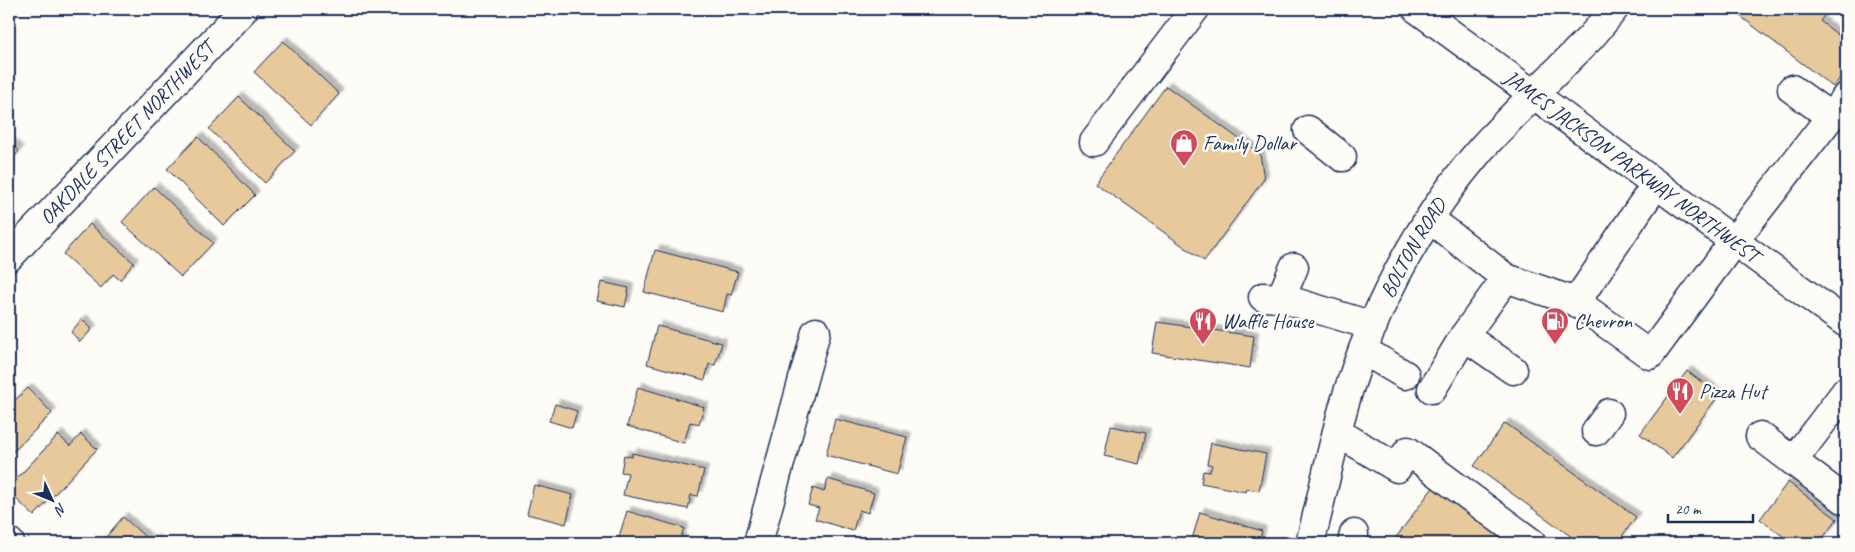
<svg xmlns="http://www.w3.org/2000/svg" width="1855" height="552" font-family="Caveat,sans-serif">
	<defs>
		<filter id="shadow"><feDropShadow dx="4.5" dy="-4.5" stdDeviation="1" flood-color="#0004"/></filter>
	</defs>
	<rect width="100%" height="100%" fill="#fdfcf7"/>
	<filter id="ink" filterUnits="userSpaceOnUse"><feTurbulence type="fractalNoise" baseFrequency=".02" numOctaves="2"/><feDisplacementMap in="SourceGraphic" scale="10" xChannelSelector="R" yChannelSelector="G"/><feConvolveMatrix kernelMatrix="1 2 1 2 8 2 1 2 1" color-interpolation-filters="sRGB"/></filter>
	<g filter="url(#ink)">
		<path fill="#e8c99b" stroke="#1b2f5e" filter="url(#shadow)" d="M1731,9H1829L1820,21L1846,41V70L1833,87Z
			M283,41L339,94L311,125L254,72Z
			M1166,86L1260,154L1264,179L1204,261L1095,183Z
			M239,97L295,151L265,183L209,129Z
			M198,137L255,195L224,226L167,169Z
			M9,141L19,151L9,163Z
			M154,187L213,243L181,277L122,222Z
			M90,224L134,263L120,280L113,274L101,288L63,254Z
			M655,250L738,272L731,295L727,294L723,312L644,292Z
			M601,282L629,288L625,307L597,301Z
			M82,319L92,329L80,342L71,332Z
			M1157,322L1254,336L1250,368L1152,353Z
			M657,326L722,343L715,365L709,364L705,380L647,364Z
			M1687,371L1719,395L1672,458L1640,434Z
			M638,387L704,407L699,424L690,422L684,443L627,426Z
			M28,388L52,413L11,454L9,451V406Z
			M555,404L577,411L572,428L549,421Z
			M835,419L907,437L897,474L826,455Z
			M1505,423L1636,517L1617,543H1580L1474,466Z
			M1111,426L1146,433L1139,464L1104,456Z
			M81,434L97,449L34,516L9,492V487L58,435L70,446Z
			M1211,443L1266,454L1259,491L1247,489L1246,492L1201,483L1203,471L1210,472L1212,465L1207,464Z
			M632,453L704,470L698,496L691,495L688,509L623,495L628,473L621,472L624,455L632,457Z
			M828,479L874,493L868,513L859,510L853,531L815,519L819,508L808,505L813,488L824,492Z
			M1437,482L1518,543H1392Z
			M1788,482L1837,519L1819,543H1792L1760,519Z
			M534,485L573,495L566,524L527,514Z
			M627,511L684,528L680,540L689,543H617Z
			M1200,512L1262,531L1259,543H1191Z
			M123,517L151,542L154,539L159,543H101Z"/>
		<g fill="none" stroke-linecap="round" stroke-linejoin="round">
			<g stroke="#1b2f5e" stroke-width="31">
				<g id="minor">
					<path d="M1792,89L1831,117"/>
					<path d="M1308,130L1342,157"/>
					<path d="M1094,142L1195,9"/>
					<path d="M1656,184L1576,302L1650,355L1734,241L1846,97"/>
					<path d="M1430,219L1506,278L1576,302"/>
					<path id="s1" d="M9,257L244,9"/>
					<path d="M1263,297L1281,298L1373,326"/>
					<path d="M1281,298L1294,267"/>
					<path d="M1464,336L1513,370"/>
					<path d="M1363,350L1405,375"/>
					<path d="M1432,389L1464,336L1506,278"/>
					<path d="M1596,431L1609,413"/>
					<path d="M1337,432L1397,468L1408,451L1532,543"/>
					<path d="M1760,436L1793,461L1846,391"/>
					<path d="M1793,461L1845,500"/>
					<path d="M9,542L10,543"/>
					<path d="M758,543L816,332"/>
					<path id="s2" d="M1310,543C1324,491 1333,437 1350,386C1378,300 1422,218 1481,149C1498,130 1516,113 1534,94"/>
					<path d="M1352,543L1354,534"/>
				</g>
			</g>
			<g stroke="#1b2f5e" stroke-width="31">
				<g id="major">
					<path id="s3" d="M1417,9L1846,323"/>
					<path d="M1534,94L1591,37L1614,9"/>
				</g>
			</g>
			<use href="#minor" stroke="#fdfcf7" stroke-width="28"/>
			<use href="#major" stroke="#fdfcf7" stroke-width="28"/>
		</g>
	</g>
	<defs>
		<g id="shop-pin" transform="scale(1.4375)"><path d="M0 17L-7.5 6A9.5 9.5 0 1 1 7.5 6Z" fill="#d1495b" stroke="#fdfcf7"/><path d="M-5-2.5h2.3a2.7 3.5 0 0 1 5.4 0H5L5.5 6h-11ZM-1.5-2.5h3a1.5 2.3 0 0 0-3 0Z" fill="#fff"/></g>
		<g id="restaurant-pin" transform="scale(1.4375)"><path d="M0 17L-7.5 6A9.5 9.5 0 1 1 7.5 6Z" fill="#d1495b" stroke="#fdfcf7"/><path d="M-5-6h1v4h1v-4h1v4h1v-4h1v5L-1.5 .5V6h-2V.5L-5-1ZM5-6V6H3V1.5H1.5Q1.5-4 5-6Z" fill="#fff"/></g>
		<g id="fuel-pin" transform="scale(1.4375)"><path d="M0 17L-7.5 6A9.5 9.5 0 1 1 7.5 6Z" fill="#d1495b" stroke="#fdfcf7"/><path d="M-5.5-6h7V0h2V4h1.3V-2.5L3-4.5l.8-.8L6-3V5H2.5V1h-1V6h-7ZM-4.2-4.7v3.2H.2V-4.7Z" fill="#fff"/></g>
	</defs>
	<g fill-rule="evenodd">
		<use href="#shop-pin" x="1184" y="143"/>
		<use href="#restaurant-pin" x="1203" y="321"/>
		<use href="#fuel-pin" x="1555" y="321"/>
		<use href="#restaurant-pin" x="1680" y="391"/>
	</g>
	<g text-anchor="middle" dominant-baseline="central" stroke-width="5" stroke-linejoin="round" paint-order="stroke">
		<g font-size="21" fill="#1b2f5e" stroke="#fdfcf7">
			<text stroke="none"><textPath href="#s1" startOffset="171">OAKDALE STREET NORTHWEST</textPath></text>
			<text stroke="none"><textPath href="#s3" startOffset="266">JAMES JACKSON PARKWAY NORTHWEST</textPath></text>
			<text stroke="none"><textPath href="#s2" startOffset="314">BOLTON ROAD</textPath></text>
		</g>
		<g font-size="21" fill="#1b2f5e" stroke="#fdfcf7" text-anchor="start">
			<text x="1203" y="143">Family Dollar</text>
			<text x="1222" y="321">Waffle House</text>
			<text x="1574" y="321">Chevron</text>
			<text x="1699" y="391">Pizza Hut</text>
		</g>
	</g>
	<rect width="1855" height="552" fill="none" stroke="#fdfcf7" stroke-width="30"/>
	<rect x="15" y="15" width="1825" height="522" fill="none" stroke="#1b2f5e" stroke-width="2" filter="url(#ink)"/>
	<g transform="translate(52 500) rotate(134)" stroke="#fdfcf7" stroke-width="4" paint-order="stroke">
	<path d="M0-4L9 19L0 12L-9 19Z" fill="#1b2f5e"/>
	<text y="-8" font-size="14" font-weight="bold" text-anchor="middle" fill="#1b2f5e">N</text>
	</g>
	<path d="M1668 514v8h85v-8" fill="none" stroke="#1b2f5e" stroke-width="2.5"/>
	<text x="1675" y="514" font-size="15" fill="#1b2f5e" stroke="#fdfcf7" stroke-width="4" paint-order="stroke">20 m</text>
</svg>
